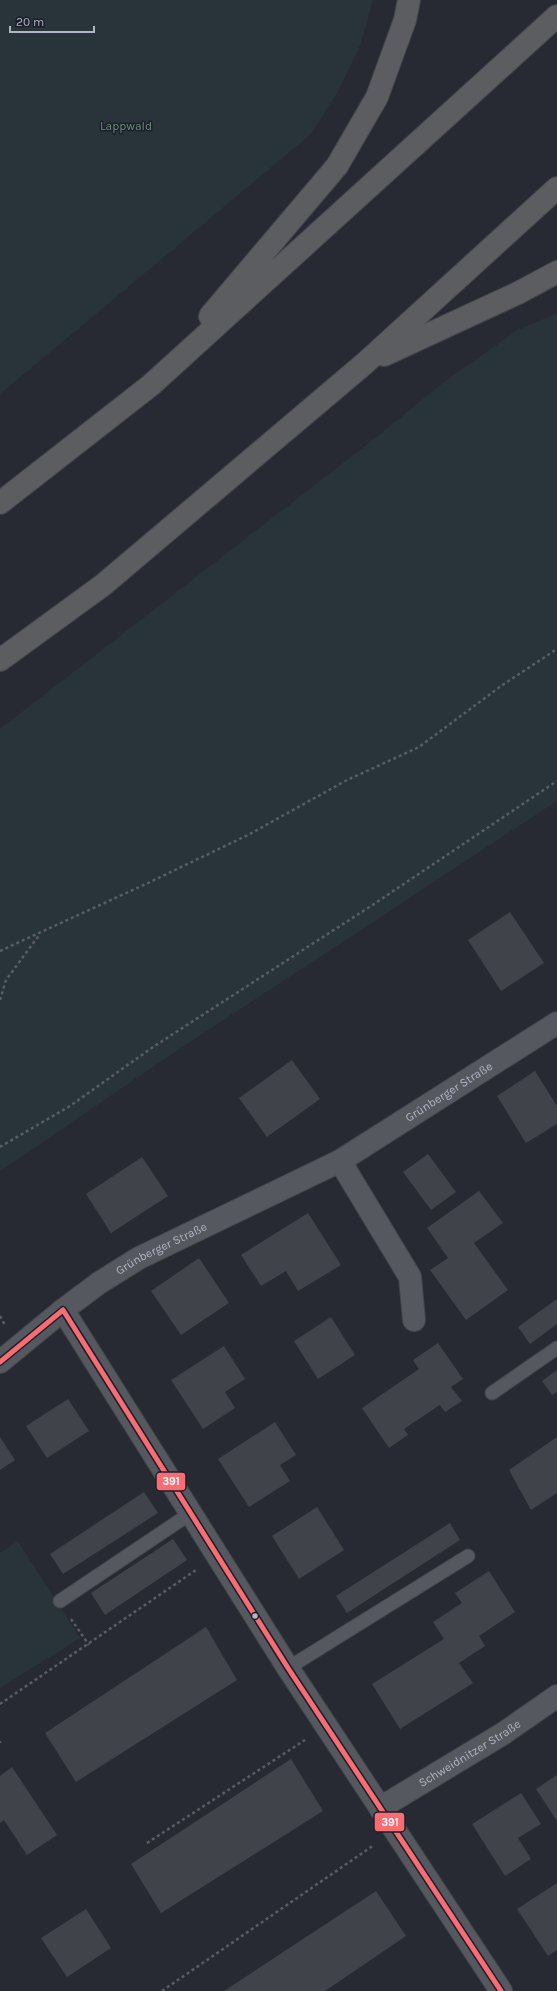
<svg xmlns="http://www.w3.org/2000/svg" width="557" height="1991" font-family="Karla,sans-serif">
	<rect width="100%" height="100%" fill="#272a32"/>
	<path fill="#283439" d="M0,0H373L361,43L339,90L310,135L0,394Z
		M557,313V801L178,1050L0,1171V729L365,446L444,382L516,331Z
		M18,1541L80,1638L0,1688V1553Z"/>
	<path fill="#41434a" d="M510,912L544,963L501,991L468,940Z
		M292,1060L320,1099L267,1137L239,1098Z
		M535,1071L557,1106V1124L526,1143L497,1096Z
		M428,1154L456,1192L431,1210L403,1172Z
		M142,1157L168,1196L111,1233L86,1194Z
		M479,1191L503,1223L474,1243L508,1290L466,1320L430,1270L448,1258L427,1228Z
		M308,1213L341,1265L298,1291L286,1271L261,1286L241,1255Z
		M199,1258L229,1303L181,1335L151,1291Z
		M557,1299V1324L530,1344L518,1327Z
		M331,1317L355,1355L318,1379L294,1341Z
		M438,1343L463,1379L451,1387L462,1401L445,1412L440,1405L404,1429L408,1435L389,1448L362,1408L419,1369L413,1360Z
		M224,1346L245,1379L225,1392L235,1408L203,1429L171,1380Z
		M557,1370V1392L552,1395L542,1381Z
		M68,1399L89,1431L47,1458L26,1426Z
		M275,1422L296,1455L280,1465L290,1481L249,1507L218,1459Z
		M0,1437L15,1460L0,1470Z
		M557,1437V1493L531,1510L509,1470Z
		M144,1492L158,1513L63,1574L50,1554Z
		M317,1507L344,1550L299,1579L272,1536Z
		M450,1523L460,1540L347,1613L336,1596Z
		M173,1539L187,1560L105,1615L91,1593Z
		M489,1571L515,1612L479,1636L485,1646L459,1663L473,1683L400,1729L372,1684L444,1639L433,1622L462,1603L455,1593Z
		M206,1627L237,1680L76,1782L45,1733Z
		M291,1759L323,1811L161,1913L131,1864Z
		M12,1767L57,1835L27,1855L4,1820L0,1823V1776Z
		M557,1775V1821L536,1789Z
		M521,1793L541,1824L518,1838L531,1859L505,1876L472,1824Z
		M557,1883V1950L548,1956L517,1909Z
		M376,1891L406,1936L325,1991H224Z
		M86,1909L111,1948L67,1977L41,1938Z"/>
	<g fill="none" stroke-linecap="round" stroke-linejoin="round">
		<g stroke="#43454b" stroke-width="15">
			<path id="lane" d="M492,1393L557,1348
				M60,1601L191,1513
				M288,1668L468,1556"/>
		</g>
		<g stroke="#43454b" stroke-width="24">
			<g id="street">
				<path d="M340,1161L410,1277L414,1320"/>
				<path d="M63,1310L288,1668L501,1991"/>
				<path id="s1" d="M0,1362L63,1310L99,1283L139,1258L340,1161L557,1023"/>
				<path id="s2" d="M380,1808L504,1733L557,1696"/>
			</g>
		</g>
		<g stroke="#43464d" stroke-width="24">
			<path id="highway" d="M210,316L337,166L377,97L405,20L409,0
				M384,355L518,293L557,272
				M0,503L151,385L557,16
				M0,660L103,585L364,364L557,188"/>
		</g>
		<path stroke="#5a5d64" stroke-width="2.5" stroke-dasharray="3 3" stroke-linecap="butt" d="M0,951L150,882L248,835L347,780L419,747L501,686L557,649
			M0,1000L6,980L40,934
			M0,1147L70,1106L153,1047L374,904L557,781
			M0,1316L5,1325
			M71,1619L89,1645
			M0,1704L196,1570
			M0,1741V1743
			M147,1843L305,1740
			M162,1991L374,1845"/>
		<use href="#lane" stroke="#565860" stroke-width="13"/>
		<use href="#street" stroke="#565860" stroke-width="22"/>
		<use href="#highway" stroke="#5b5d61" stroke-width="22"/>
		<g stroke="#1b1f2b" stroke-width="8">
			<path id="bus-1" d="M63,1310L288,1668L501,1991
				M0,1362L63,1310"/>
		</g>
		<use href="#bus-1" stroke="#f96c72" stroke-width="5"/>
	</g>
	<circle fill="#b1b4c3" stroke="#1b1f2b" stroke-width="1.5" cx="255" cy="1616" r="3.5"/>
	<g text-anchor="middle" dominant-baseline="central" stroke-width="3" stroke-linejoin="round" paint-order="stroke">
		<g font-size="12" fill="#6b917a" stroke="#1b1f2b">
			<text x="126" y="126">Lappwald</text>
		</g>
		<g font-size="12" fill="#b1b4c3" stroke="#1b1f2b">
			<text stroke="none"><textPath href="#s1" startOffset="526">Grünberger Straße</textPath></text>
			<text stroke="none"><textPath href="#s1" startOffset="198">Grünberger Straße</textPath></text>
			<text stroke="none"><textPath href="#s2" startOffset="105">Schweidnitzer Straße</textPath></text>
		</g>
	</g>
	<g stroke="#1b1f2b" stroke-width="1.5">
		<rect x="156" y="1472" width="30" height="19" rx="4" fill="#f96c72"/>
		<rect x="374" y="1812" width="31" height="20" rx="4" fill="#f96c72"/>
	</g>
	<g font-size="11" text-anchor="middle" font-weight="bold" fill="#fff">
		<text x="171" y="1485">391</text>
		<text x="390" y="1826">391</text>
	</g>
	<path d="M10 26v6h84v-6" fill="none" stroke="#b1b4c3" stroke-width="2"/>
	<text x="16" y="26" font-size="12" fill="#b1b4c3" stroke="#1b1f2b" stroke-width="3" paint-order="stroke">20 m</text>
</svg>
